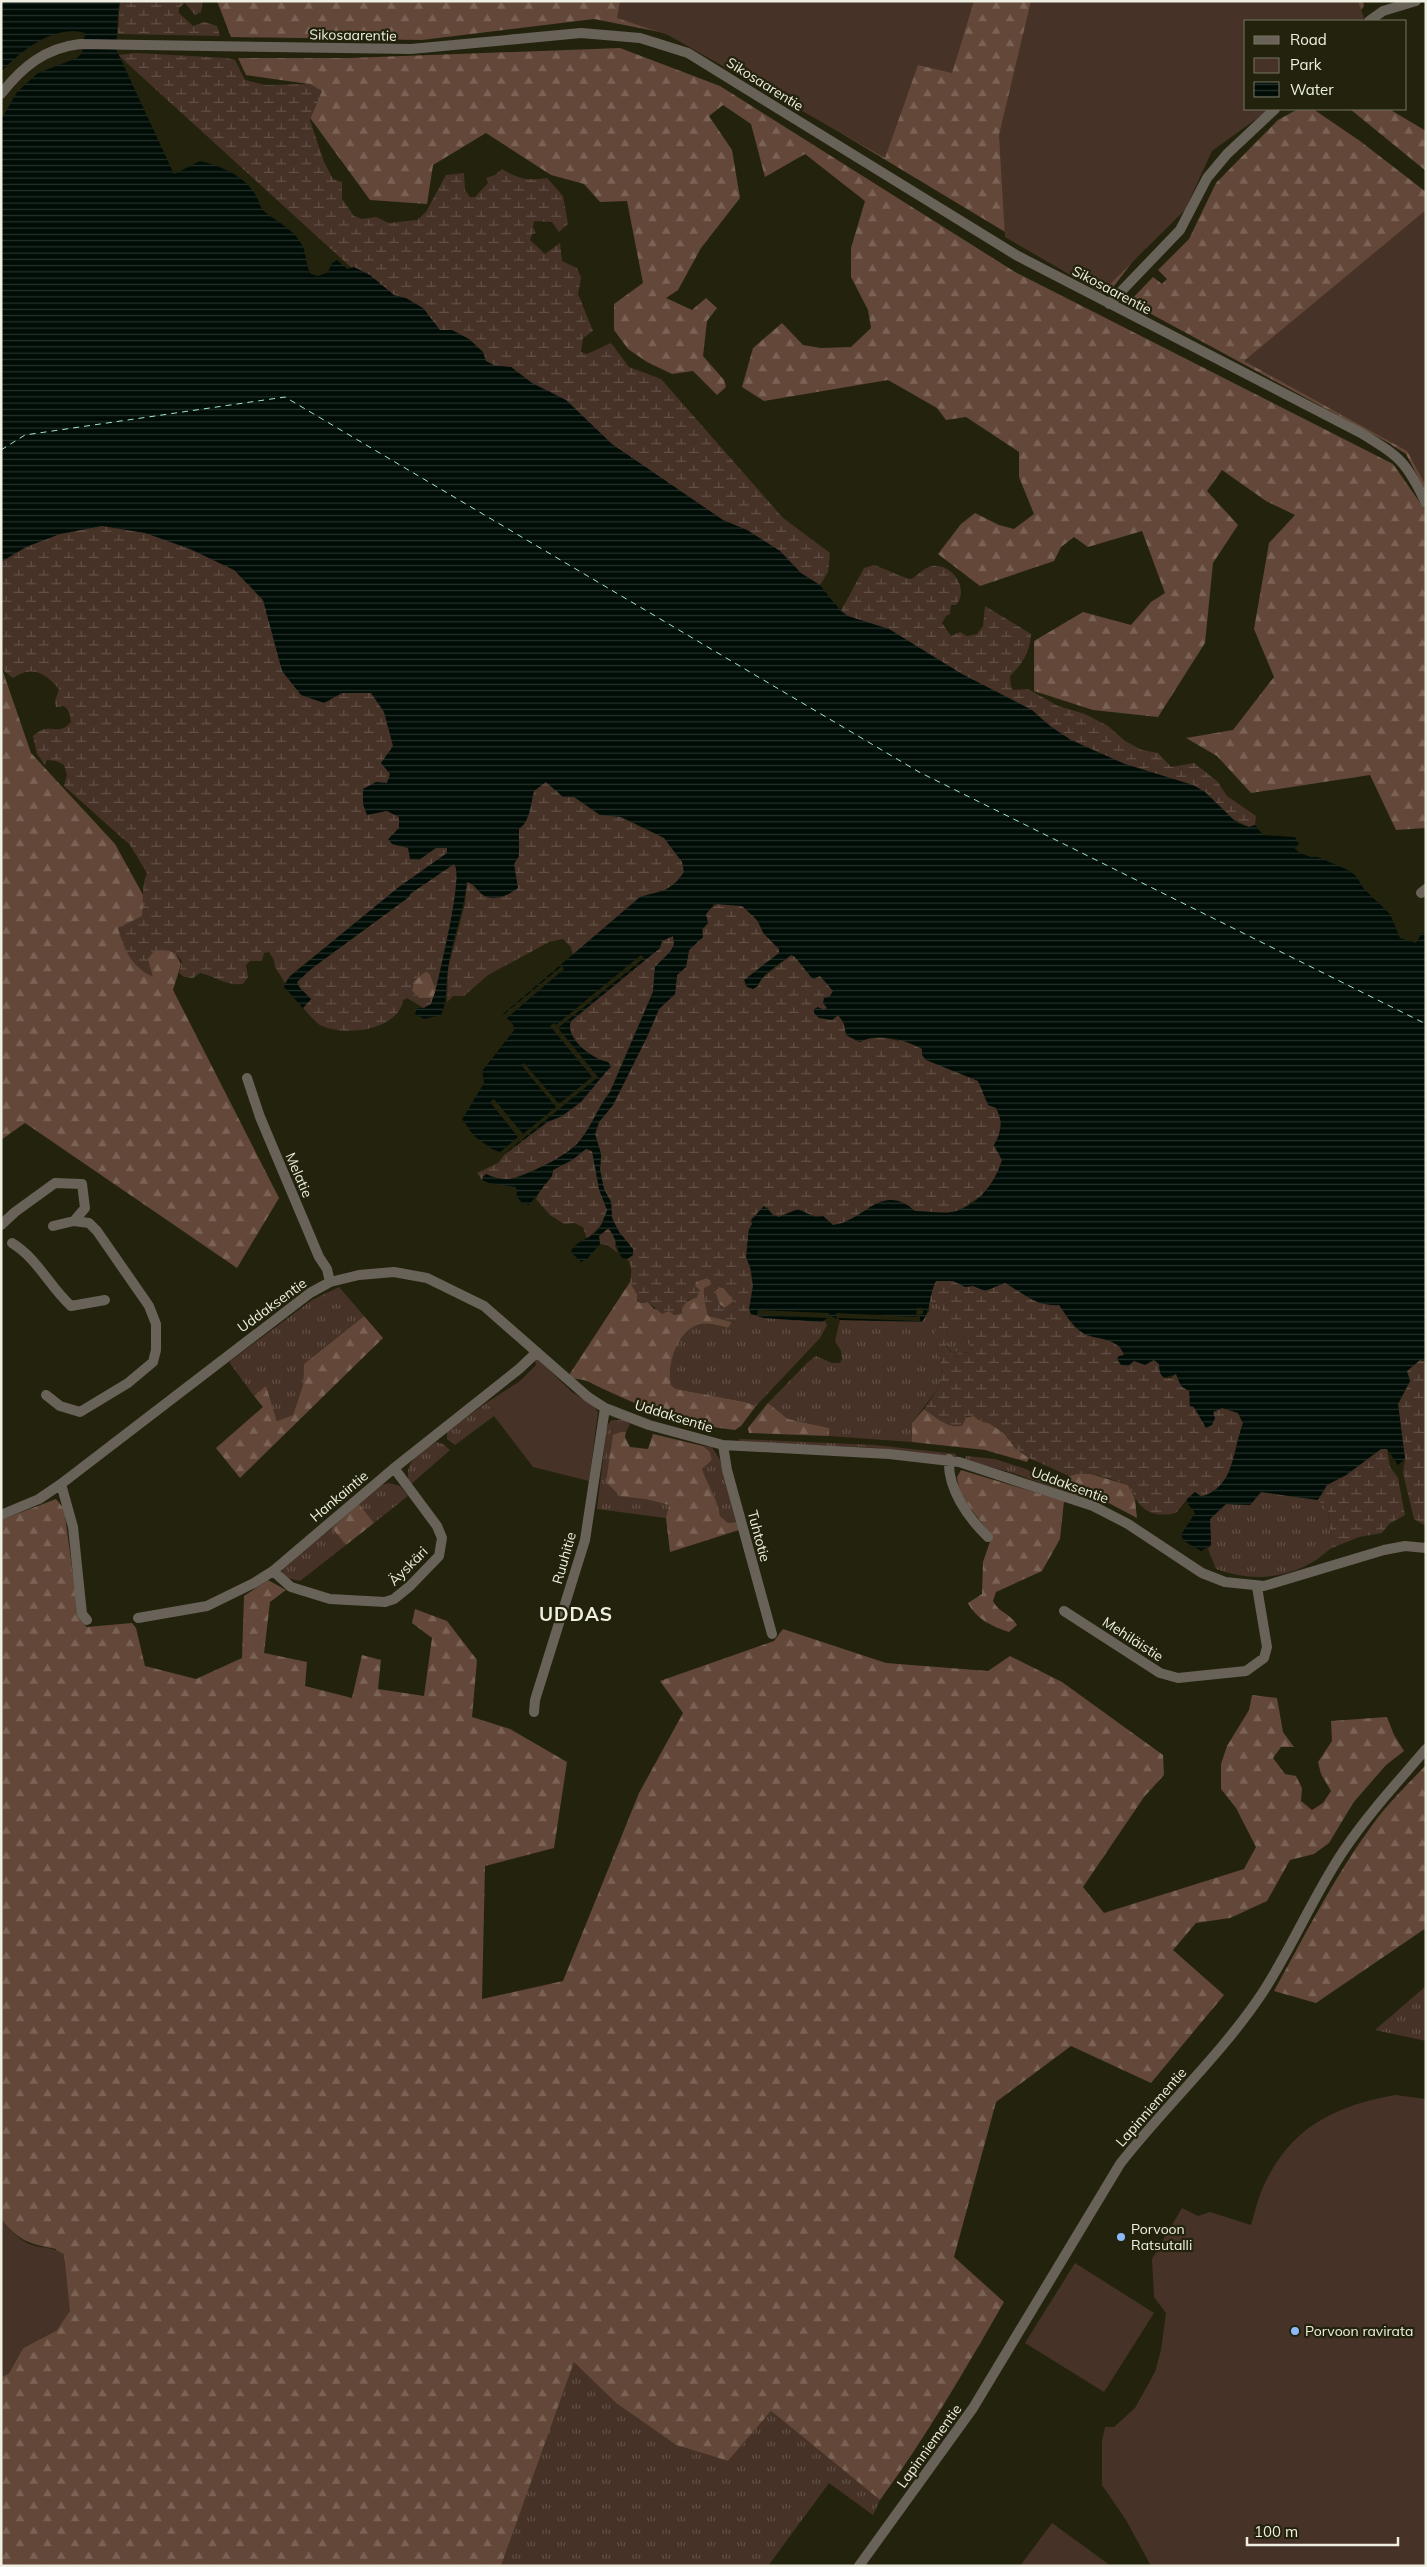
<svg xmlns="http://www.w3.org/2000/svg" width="1427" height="2567" font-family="Mulish,sans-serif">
	<defs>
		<pattern id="grass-tufts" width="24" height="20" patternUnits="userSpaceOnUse" patternTransform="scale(1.25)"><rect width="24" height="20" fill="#473227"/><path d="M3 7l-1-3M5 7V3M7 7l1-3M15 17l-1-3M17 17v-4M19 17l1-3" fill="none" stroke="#625046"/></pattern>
		<pattern id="forest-firs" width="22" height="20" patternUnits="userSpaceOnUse" patternTransform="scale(1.25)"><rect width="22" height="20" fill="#634738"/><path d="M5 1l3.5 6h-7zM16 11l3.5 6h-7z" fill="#7a6254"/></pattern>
		<pattern id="wetland-marsh" width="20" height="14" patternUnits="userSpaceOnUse" patternTransform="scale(1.25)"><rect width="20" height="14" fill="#473227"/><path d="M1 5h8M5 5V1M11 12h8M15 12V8" fill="none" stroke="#625046"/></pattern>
		<pattern id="water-rules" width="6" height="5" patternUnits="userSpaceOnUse" patternTransform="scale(1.25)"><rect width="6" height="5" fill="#000c06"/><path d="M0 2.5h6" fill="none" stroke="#26302a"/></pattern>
	</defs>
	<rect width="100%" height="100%" fill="#23230d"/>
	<path fill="url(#grass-tufts)" d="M339,1287L364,1316L304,1364L303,1385L293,1415L277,1421L266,1387L254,1396L229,1362L312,1300Z
		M929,1301L939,1305L943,1312L935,1334L942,1368L939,1387L912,1423V1442L829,1436V1428L788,1419L768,1403L808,1362L816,1356L832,1363H840L842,1359L841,1351L835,1341L840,1320L922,1322L929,1311Z
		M751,1314L764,1318L825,1321L827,1325L820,1338L756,1406L745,1402L676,1389L671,1385C665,1365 677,1328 701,1324C709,1323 719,1326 728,1328L732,1322L750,1320Z
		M949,1326C961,1328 963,1340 972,1347L971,1352L966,1353L962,1349L954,1350L958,1352L959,1356L956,1358L946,1345L949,1339L946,1331Z
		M486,1403L494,1410V1416L455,1445L447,1439V1432Z
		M612,1420H623L630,1424L626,1432H621L645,1499L669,1505L666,1518L597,1509L606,1434L608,1424Z
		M739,1439L875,1445L956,1454V1457L876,1448L740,1442Z
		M436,1442L443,1444L450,1450L410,1485C402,1462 419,1454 436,1442Z
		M703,1446L712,1447L720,1460L736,1522L728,1523L720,1516C718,1499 708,1486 702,1469L712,1460L710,1452Z
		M966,1456L995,1459L1026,1469L1098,1504L1013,1473L965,1460Z
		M389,1483L400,1486L408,1496L374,1523L359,1504L382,1485Z
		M1261,1492L1318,1500L1328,1510L1332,1548C1325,1552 1320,1558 1313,1562C1280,1580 1251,1581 1216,1569L1208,1549L1211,1545L1210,1519L1226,1504L1250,1505Z
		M332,1528L346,1545L300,1581L284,1577L282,1571L284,1567Z
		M1426,1986V2041L1375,2030Z
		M574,2361L616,2403L676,2445L728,2461L771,2411L880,2500L873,2515L829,2483L768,2566H501Z"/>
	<path fill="url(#forest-firs)" d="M217,1H1363L1364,6L1353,21H1246L1178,202L1108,294L680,36L594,19L422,40L231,37Z
		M620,48L720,86L1015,272L1393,464L1426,511V828L1396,830L1370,775L1251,793L1217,756L1186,738L1233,730L1274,677L1254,629L1269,543L1295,515L1266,501L1222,470L1207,491L1238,525L1213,563L1205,643L1158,717L1093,710L1034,691V641L1083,612L1131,625L1151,602L1165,593L1142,531L1088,547L1074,537L1061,547L1054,561L980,586L938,554L961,524L975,513L999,525L1014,529L1034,514L1019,477V452L966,417L946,420L937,408L888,380L764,401L742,387L753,348L782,323L803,345L821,348L851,347L871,328L868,310L851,277V248L865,201L805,154L765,177L751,124L723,105L709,116L732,150L740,198L701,248L678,290L666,298L692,310L706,298L717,308L707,321L703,356L724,380L726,387L717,395L693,371L672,374L647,362L628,349L614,330V304L643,283L627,201L600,202L584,184L551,175L486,133L433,165L427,204L370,200L308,115L309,84L246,75L238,58H350Z
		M1298,109H1313L1360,141L1426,192V492L1406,454L1387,442L1129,302L1153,277L1162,284L1167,279L1158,270L1189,239L1216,183L1278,120Z
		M1350,109H1389L1426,131V171Z
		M1,666L31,753L115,844L181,964L173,990L279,1198L237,1268L25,1123L1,1140Z
		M426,971L430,974L436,990L433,998H419L412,991L413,982Z
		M707,1278L711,1281L708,1315L732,1322L728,1328C720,1326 709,1323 701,1324C678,1328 666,1365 671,1385L676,1389L745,1402L756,1406L741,1426L735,1430C681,1424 638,1406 589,1382C581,1378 575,1381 569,1375L630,1282L637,1294V1301L641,1303L648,1302L654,1309C684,1312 675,1305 697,1297L694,1286L696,1281Z
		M719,1287L724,1288L734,1301L725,1308L719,1304L715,1291Z
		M364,1316L383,1338L240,1478L216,1448L263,1407L254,1396L266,1386L277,1421L293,1415L303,1385L304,1364Z
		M768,1403L788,1419L829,1428V1436L749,1433L748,1428Z
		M924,1409L941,1421L974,1416L980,1421L989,1423L1004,1433L1015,1448L1029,1458L1027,1462L985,1450L912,1442V1423Z
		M621,1432H626L625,1437L630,1447L648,1449L653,1434L703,1446L710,1452L712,1460L702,1469C708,1486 718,1499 720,1516L728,1523L736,1522L739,1530L670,1552L666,1518L669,1505L645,1499L620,1496L606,1482L613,1435Z
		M961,1470L1064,1501L1060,1539L1042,1571L996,1592L993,1601C999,1613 1010,1613 1017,1625L1009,1632C993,1627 976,1619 968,1603L982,1594L983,1562L992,1536L960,1495L957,1477Z
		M1079,1473L1091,1474L1128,1485L1135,1499L1137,1518L1069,1482V1476Z
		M56,1499L64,1509L79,1618L87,1627L132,1623L136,1628L145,1666L196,1679L242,1658L244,1596L268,1580L286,1590L270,1602L264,1653L307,1662L305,1686L352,1698L362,1655L381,1660L378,1689L424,1696L432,1638L412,1623L415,1609L447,1621L477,1660L472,1717L510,1729L567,1762L554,1848L485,1866L482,1999L563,1981L639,1793L683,1713L660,1681L774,1641L783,1629L886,1663L988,1671L1010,1656L1062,1682L1163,1755L1164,1775L1144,1797L1083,1887L1104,1913L1244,1869L1256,1847L1236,1808L1221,1789V1764L1227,1746L1249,1710L1252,1695L1277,1698L1283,1732L1294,1747H1281L1273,1758L1285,1774L1296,1776L1302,1788L1301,1801L1312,1810L1323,1803L1331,1791L1321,1774L1318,1762L1332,1741L1331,1721L1387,1717L1394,1735L1404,1751L1386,1765L1353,1803L1329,1843L1314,1854L1290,1860L1267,1901L1230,1918L1196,1923L1173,1950L1224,1995L1151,2083L1071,2046L996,2102L954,2257L1004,2302C965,2370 926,2437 880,2500L771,2411L728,2461L676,2445L616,2403L574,2362L501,2566H1V2377L9,2373L23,2348L57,2330L56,2249C29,2244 19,2241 1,2219V1520Z
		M359,1504L374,1523L346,1545L332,1528Z
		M1426,1765V1928L1316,2003L1274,1991C1305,1935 1334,1877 1373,1824C1388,1803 1408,1784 1426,1765Z"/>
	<path fill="url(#wetland-marsh)" fill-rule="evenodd" d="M120,1H203L201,12L195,15L185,3L179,8V13L193,26L204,22L217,26L220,36L118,34Z
		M136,53L227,58L235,60L245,80L265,85L310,84L322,91L310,120L324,162L333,179L342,182V199L354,216L362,219L376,217L389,223L417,220L426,212L446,175L464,173L465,190L470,197H475L488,183L486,178L495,175L502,169C518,179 529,181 547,178L563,196L568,224L559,232L552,222L534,221L533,227L536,233L532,234L530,240L545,254L560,243L562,261L577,268L581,278L578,294L593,331L583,338L581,352L587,354L611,343L629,367L661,379L783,518L830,553L828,572L820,585L841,611L864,568L874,565C880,567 907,579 910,579C916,579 921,568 932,566C952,563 970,589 956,605H951L950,614L946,616L942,623L951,636L960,632L967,636L977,634L983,626L985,606L1031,634C1030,652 1023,663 1010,676L1011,687L1014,690L1028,689L1058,706L1085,714L1108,726L1125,741L1142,750L1158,753L1171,767L1194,763L1217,781L1227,796L1256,816L1255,825L1249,827L949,684L423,333L118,55Z
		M176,499L338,661L465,757L447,853L399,887L289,977L285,983L275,967L274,960L269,952L264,953L262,961H250L246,965L248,977L243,984C225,986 218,977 200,973L193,978L184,977L179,973L182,962C175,950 167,949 154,951L148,959L153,977C132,967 124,950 118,928L142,916C144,901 141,886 147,873L130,845L64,786L67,775L64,765L56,761L47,760L45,765L37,754L33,736C50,720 57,738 71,722L69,711L64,706L56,707L55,701L59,689C45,673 33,665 13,678L4,671L1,665V543Z
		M541,779L617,807L684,851L685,882L573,956L571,947L563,939L549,942L488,975L464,996H453L447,1002L448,968L465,904L467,881Z
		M454,864L458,870L457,892L436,990L430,974L426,971L413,982L412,991L419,998H433L431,1004L424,1008L407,998L403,1000C398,1031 344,1037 320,1025C314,1021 308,1013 303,1008L311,999L299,987L297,982L311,969L409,897L410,894Z
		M741,893L796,940L744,984L753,989L760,980L791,955L839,971L828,1008L824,1010L832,1020L838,1015L841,1018C848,1032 842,1036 860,1042C873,1035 885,1038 899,1041L914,966L1002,1119L999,1136L994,1145L1002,1160L997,1176L982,1195L950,1216L833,1225L823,1216C806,1218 798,1205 780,1217L773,1215L767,1207L749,1229L747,1248L753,1286L750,1320L732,1322L708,1316C706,1308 703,1297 704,1288L710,1285L711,1281L707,1278L696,1282L695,1286L700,1290L697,1297L688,1300L682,1308V1314L674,1315L669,1311L662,1314L648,1302L641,1303L637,1300V1294L630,1282C631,1274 633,1266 627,1259L633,1255V1249L619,1232L612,1218L611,1202L604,1189L600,1170L601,1154L595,1134L599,1122L613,1105L647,1037L659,1009L675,994L677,975L686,967L689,950L703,937C699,908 719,902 741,893ZM719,1287L724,1288L734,1301L725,1308L719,1304L715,1291Z
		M673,936C678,950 663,957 655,967L653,992L610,1092C597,1108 591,1129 577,1144C562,1158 535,1171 516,1177C507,1181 494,1178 486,1174L482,1180L477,1173L498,1163L505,1154L548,1122L562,1116L611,1067L608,1062C594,1060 564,1039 571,1021L660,948L661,941Z
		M586,1148L592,1151L594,1156L599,1189L607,1210L602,1224L587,1239L583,1227L574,1223L564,1224L550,1215L536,1199L545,1182L552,1176L553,1170L572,1160Z
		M609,1228L616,1240L615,1246L618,1253L607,1245L600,1244L599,1236Z
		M941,1272L1054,1282L1159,1364L1160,1373L1164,1378H1171L1176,1374L1181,1386L1189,1391L1191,1398L1189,1404L1194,1407L1206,1427L1213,1412L1222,1408L1238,1413L1243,1423C1229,1460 1237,1493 1187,1499L1176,1513C1149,1519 1139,1508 1128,1485C1108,1479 1089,1469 1069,1476L1029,1458L1015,1448L1004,1433L989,1423L980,1421L974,1416H967L962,1426C947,1429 936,1417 924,1409L939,1387L942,1368L935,1334L943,1312L939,1305L929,1301L932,1288ZM949,1326C961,1328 963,1340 972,1347L971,1352L965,1353L960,1343L954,1350L958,1352L959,1356L956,1358L946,1346L949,1339L946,1331Z
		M1420,1360L1426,1361V1526L1414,1519L1403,1473L1405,1459L1398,1404L1410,1381L1406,1371Z
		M1381,1449H1387L1390,1467L1398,1478L1405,1515L1389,1524L1382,1533L1359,1537L1332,1548L1328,1510L1318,1500L1327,1485L1346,1475Z"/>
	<path fill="#473227" d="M620,1H974L952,73L918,65L885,158L668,35L617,18Z
		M1031,1H1358L1364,18L1362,21H1246V109H1270L1212,151L1185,210L1101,293L1005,237L999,135Z
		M1426,210V486L1407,451L1244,361Z
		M538,1359L572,1392L594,1406L598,1412L589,1481L533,1467L494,1416V1410L486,1403L520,1381L536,1365L535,1360Z
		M1395,2095L1426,2099V2566H1151L1126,2520L1102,2485V2441L1105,2427H1114L1135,2408L1155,2372L1161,2350L1166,2313L1154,2297L1152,2259L1182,2208L1198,2216L1210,2212L1251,2225C1255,2212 1258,2198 1264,2185C1291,2127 1335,2106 1395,2095Z
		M1,2219C9,2228 16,2237 27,2243C39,2249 52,2246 64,2254L70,2311L57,2330L23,2348L9,2373L1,2377Z
		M1075,2263L1154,2313L1104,2392L1025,2343Z
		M1052,2523L1111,2566H1020Z"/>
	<path fill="url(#water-rules)" d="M1,1H120C116,17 118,32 116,49L174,174L200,161C221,166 243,175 255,194C259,199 259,207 264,211C278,223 293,228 302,245C307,254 305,264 311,274L318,276L328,272L332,263L337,260L347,269L354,267L370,275L394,295L406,298L423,308L440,330H452L469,339L483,352L486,361L494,365L511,367L532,383L566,400L612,444L723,520L747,530L780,551L801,573L820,585L841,611L848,616L889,629L962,674L1032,710L1050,726L1071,740L1125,764L1193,785L1205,792L1237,823L1249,827L1255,825L1263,835L1295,837L1299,844L1294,848L1300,853L1311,857H1318L1348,870L1356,876L1364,889L1390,914L1400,938L1416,943L1422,933L1426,934V1361L1420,1360L1407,1371L1410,1381L1398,1404L1405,1459L1398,1465L1387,1449H1381L1346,1475L1327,1485L1318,1500L1261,1492L1250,1505L1226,1504L1210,1519L1211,1545L1201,1551L1184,1541L1181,1535L1195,1513L1188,1504L1187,1499L1195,1492L1202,1497C1235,1486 1233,1450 1243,1423L1238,1413L1222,1408L1213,1412L1215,1418L1212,1425L1206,1428L1194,1407L1190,1406L1189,1391L1181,1386L1176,1374L1164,1378L1160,1373L1159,1364L1154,1360L1145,1365L1134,1361L1128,1366L1121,1365L1117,1359L1119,1356L1124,1355C1118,1336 1093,1340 1083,1333C1073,1327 1066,1315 1059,1305C1037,1307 1024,1294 1005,1283L985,1291L973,1286L965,1287L953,1281H936C929,1294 931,1310 922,1322L840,1320L830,1316L822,1322L764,1318L751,1314L749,1309L753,1286L751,1270L746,1257L749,1229L752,1224L751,1220L764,1206L773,1215L779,1217L798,1209L815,1217L823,1216L833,1225C864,1222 881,1181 915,1211C929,1211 947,1215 959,1210C981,1203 996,1180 1002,1160L994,1145C1002,1131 1003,1121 996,1108L988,1105L978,1081L926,1060L922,1055V1049C905,1040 878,1032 860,1042L846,1035L844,1023L838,1015L832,1020L819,1018L814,1013V1009L818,1007L824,1010L827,1008L823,1003L824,998L830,996L833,991L820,976L814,979L811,977L795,957L791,955C781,963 762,973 758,986L753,989L747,987L744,980L779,953V949L764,934L757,920L742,906L714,904L706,914L708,923L702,930L703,937L689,950L686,967L677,975L675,994L659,1009L647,1037L613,1105L599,1122L595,1134L601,1154L600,1170L604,1189L611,1202L612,1218L619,1232L633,1249V1255L627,1259L622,1258C615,1247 617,1238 608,1228L599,1236L600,1244L587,1259L581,1262L571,1252C574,1242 589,1239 596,1232C602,1226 604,1218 607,1210L599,1189L592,1151L586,1149L572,1160L553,1170L552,1176L529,1205L522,1203L517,1197L516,1187L489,1183L482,1180L483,1177L486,1174C494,1178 507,1181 516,1178C535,1171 562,1158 577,1144C591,1129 597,1108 610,1092L653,992L655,967L670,952L674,945L673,936L662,941L660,948L571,1021C564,1039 594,1060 608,1062L611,1066L581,1102L562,1116L547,1122L505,1154L492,1149L474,1136L462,1119L484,1083L482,1071L514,1030L513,1025L503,1014L640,897C663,890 670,892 684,872L682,862L664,838L621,817L600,815L574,797H563L546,782L534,791C531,803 530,822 519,829V856L514,864L518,888C509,895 494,902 483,895C477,891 475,884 467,882C464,912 452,939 448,969C445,986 448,1000 441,1015L424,1019L415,1014L417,1008H424L431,1004L436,990C440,971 464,874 454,864L410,894L409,897L311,969L297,982L299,987L311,999L303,1008L284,987L289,977L399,887L447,853V848H436L419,860L410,859L408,848L392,844L388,839L399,828V817L387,811L367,815L363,804V789L376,782L387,783L390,774L381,763L393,746L384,712L371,693H342L324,703L301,695L282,671L263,600L234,570L190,549L145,533L102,526L60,534L26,547L1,562V120L17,92L38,73L77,58L82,53L85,33C55,24 20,51 1,72Z"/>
	<path fill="#23230d" d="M641,955L644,958L558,1028L598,1077L502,1156L499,1153L518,1137L490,1102L494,1099L523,1134L556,1107L521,1065L524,1063L559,1104L592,1077L550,1026L554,1023L556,1025Z
		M562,966L564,969L507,1018L513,1025L514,1030L482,1071L484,1083L461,1121L460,1118L481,1083L480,1070L511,1029L502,1016Z
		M917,1308H923V1314H920V1321H917L839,1318V1322L837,1321L836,1313L916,1317Z
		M758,1310L829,1313V1321L827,1322V1318L757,1315Z"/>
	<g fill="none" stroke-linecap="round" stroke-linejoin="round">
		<path stroke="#a4e7ce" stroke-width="1" stroke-dasharray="6 5" stroke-linecap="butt" d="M1,450L25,435L285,397L919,772L1426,1024"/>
		<path stroke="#686259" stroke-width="10" d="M1369,21L1383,11L1416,1
			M1,94C22,67 45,48 80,44L411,49L581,33L640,38L688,53L1016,255L1361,433C1400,457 1406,461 1426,503
			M1109,304L1180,230L1207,178L1227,154L1275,109
			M1421,893L1426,889
			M247,1078L260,1117L319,1257L327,1269L330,1282
			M1,1225L15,1212L55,1183L82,1184L85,1208L74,1221L53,1226
			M12,1243C38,1259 49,1286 71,1306L105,1300
			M46,1395L60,1406L80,1412L128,1383L153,1362L156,1350V1324L149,1306L97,1231L89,1223L74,1221
			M723,1445L727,1470L772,1634
			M949,1459C947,1488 968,1518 988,1537
			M61,1484L73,1527L82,1614L87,1620
			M1,1515L39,1499L61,1484L310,1293L330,1282L359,1275L394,1272L427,1278L484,1306L588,1397L605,1408L649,1425L723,1445L889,1454L959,1462L1093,1506L1128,1524L1202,1573L1225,1582L1264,1586L1384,1550L1405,1546L1426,1548
			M273,1571L291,1587L330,1599L385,1602L394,1599L410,1586L439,1556L442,1538L437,1526L394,1468
			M1064,1611L1160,1673L1178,1678L1246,1671L1264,1658L1267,1647L1257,1587
			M138,1618L207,1606L254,1583L273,1571L393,1469L519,1369L537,1352
			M534,1712L535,1700L585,1540L605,1408
			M859,2566L973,2408L1120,2164C1165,2106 1220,2056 1261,1995C1292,1948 1313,1896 1344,1850C1368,1814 1398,1782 1426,1749"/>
	</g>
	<g fill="#8db9fc" stroke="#23230d" stroke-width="2">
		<circle cx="1121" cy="2237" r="5"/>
		<circle cx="1295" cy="2331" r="5"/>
	</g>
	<g text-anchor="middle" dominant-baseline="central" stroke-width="4.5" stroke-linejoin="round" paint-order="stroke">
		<g font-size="14" fill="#eff0e1" stroke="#23230d">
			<text transform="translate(353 35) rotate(1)">Sikosaarentie</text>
			<text transform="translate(765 84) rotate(32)">Sikosaarentie</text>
			<text transform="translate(1112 290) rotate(28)">Sikosaarentie</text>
			<text transform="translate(299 1175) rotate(67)">Melatie</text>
			<text transform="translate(272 1305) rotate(-36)">Uddaksentie</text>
			<text transform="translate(674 1416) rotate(17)">Uddaksentie</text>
			<text transform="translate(1070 1485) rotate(20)">Uddaksentie</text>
			<text transform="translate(339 1496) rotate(-40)">Hankaintie</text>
			<text transform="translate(759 1536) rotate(75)">Tuhtotie</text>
			<text transform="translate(564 1558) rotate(-74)">Ruuhitie</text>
			<text transform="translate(408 1566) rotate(-45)">Äyskäri</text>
			<text transform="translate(1133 1639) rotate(33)">Mehiläistie</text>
			<text transform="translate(1151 2107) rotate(-49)">Lapinniementie</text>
			<text transform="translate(929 2446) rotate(-54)">Lapinniementie</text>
		</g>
		<g font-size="14" fill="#eff0e1" stroke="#23230d" text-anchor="start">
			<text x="1131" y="2229">Porvoon<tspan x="1131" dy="16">Ratsutalli</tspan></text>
			<text x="1305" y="2331">Porvoon ravirata</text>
		</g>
		<g font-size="19" font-weight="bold" letter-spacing="1" fill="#eff0e1" stroke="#23230d">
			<text x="576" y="1614">UDDAS</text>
		</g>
	</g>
	<rect width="1427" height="2567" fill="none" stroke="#eff0e1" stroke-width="5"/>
	<rect x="1244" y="20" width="162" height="90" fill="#23230d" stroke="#757562"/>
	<rect x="1254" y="36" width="25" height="8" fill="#686259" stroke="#757562"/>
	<text x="1290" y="45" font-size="15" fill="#eff0e1">Road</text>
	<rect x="1254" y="58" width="25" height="15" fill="#473227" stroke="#757562"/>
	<text x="1290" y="70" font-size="15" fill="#eff0e1">Park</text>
	<rect x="1254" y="82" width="25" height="15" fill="url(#water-rules)" stroke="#757562"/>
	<text x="1290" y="95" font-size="15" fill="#eff0e1">Water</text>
	<path d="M1247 2537v8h151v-8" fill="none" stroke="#eff0e1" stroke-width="2.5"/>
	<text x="1254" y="2537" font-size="15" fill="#eff0e1" stroke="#23230d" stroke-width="4" paint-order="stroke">100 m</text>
</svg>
